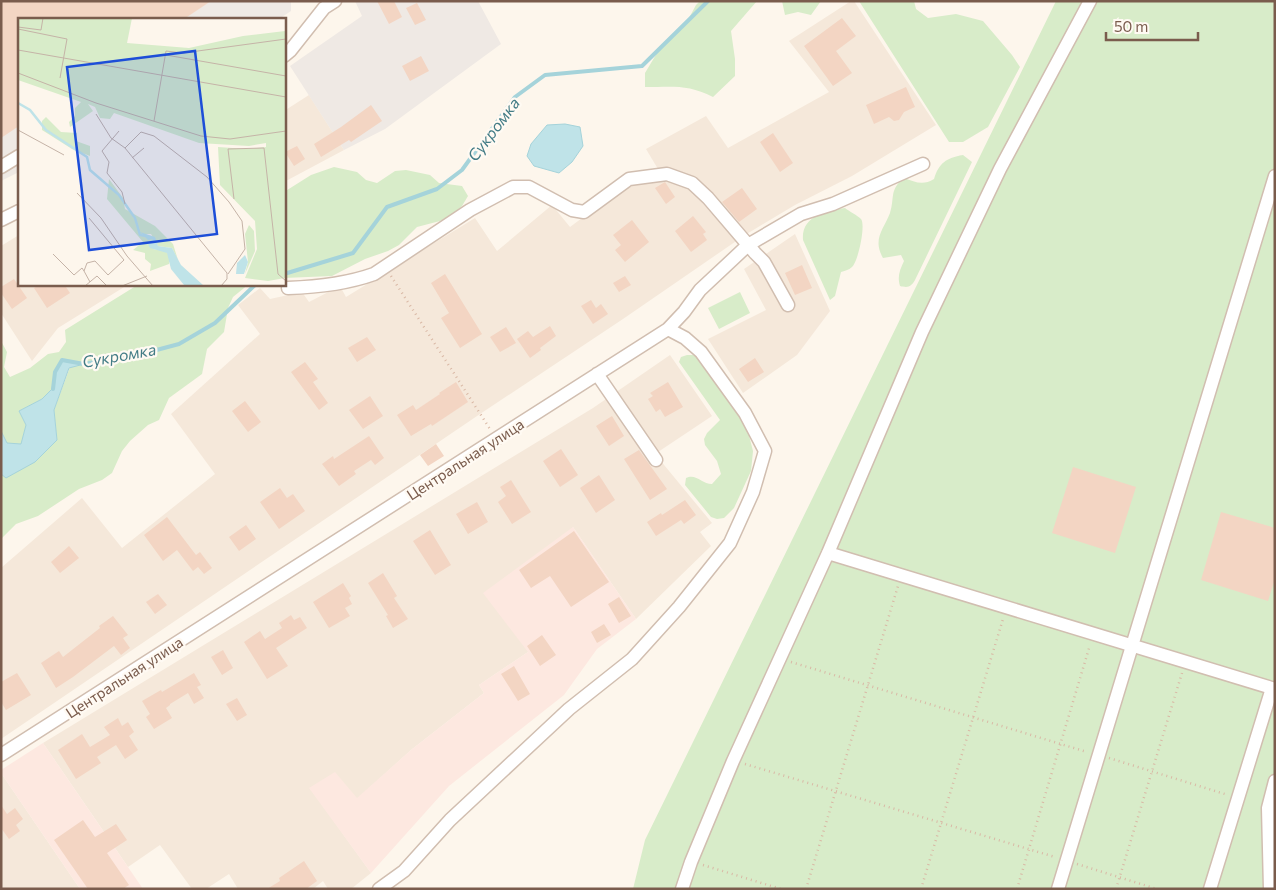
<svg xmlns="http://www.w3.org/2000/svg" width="1276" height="890" font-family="Commissioner,sans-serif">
	<rect width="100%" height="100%" fill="#fdf6ec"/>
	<path fill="#f5e8da" d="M851,1H854L936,125L852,176L795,205L745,235L623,319L480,414L1,739V568L82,498L122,548L215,474L171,414L260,334L238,305L260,288L270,299L302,292L309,302L340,286L346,297L475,218L497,251L552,205L570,227L638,176L658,169L646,149L706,116L728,148L829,92L789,41Z
		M309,95L344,150L284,182V111Z
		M795,234L830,311L797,355L743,393L708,339L766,310L744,269Z
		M19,235V284H129L58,328L32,361L1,313V246Z
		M670,355L712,416L655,454L712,523L700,532L711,546L636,619L573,527L528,652L479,685L484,693L411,750L357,799L310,788L371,873L351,889H328L323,881L313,889H238L229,874L206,889H192L160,845L128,867L43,743L593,408Z
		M1,773L80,889H1Z"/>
	<path fill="#fde8e0" d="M573,527L636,619L597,649L564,695L449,786L371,873L309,788L335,772L357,798L411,750L484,693L479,685L528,652L483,593Z
		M43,743L143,889H80L1,773V770Z"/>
	<path fill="#efe9e4" d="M1,1H291V11L279,19H19V172L1,181Z
		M355,1H478L501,44L385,129L344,150L290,66L362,16Z"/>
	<path fill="#d8ecc9" d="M700,1H757L731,31L735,59V76L713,97C688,84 673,87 645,87V73L660,48L689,18L696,5Z
		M782,1H821L811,15L798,12L785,15Z
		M859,1H914L916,9L928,18L956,14L983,21L1012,55L1020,67L988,127L963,142H949Z
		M1056,1H1275V889H633L645,840Z
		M963,155L972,162L915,280C911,287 908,288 900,286C897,276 900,270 904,261L901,255L883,258C872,239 884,229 890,213C895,197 889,190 904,178C915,182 923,186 934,179C939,163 946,158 963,155Z
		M334,167L357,172L366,180L377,183L395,171L406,170L430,175L439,183L462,186L468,196L462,206L452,215L440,221L417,227L399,245L388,251L365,259L332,276L284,278V192L311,175Z
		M845,208C850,212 857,215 861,219C866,225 858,262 852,267C849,270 844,271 841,272L835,296L830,300L803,240C801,216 826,211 845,208Z
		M139,284H249L233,297L228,308L224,332L207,349L202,374L169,398L159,420L148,425L130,441L122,451L112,473L102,480L79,489L38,516L16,524L1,539V474L6,478L57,440L54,410L70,367L82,364L62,360L55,372L53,389L42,399L19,411L26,425L21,445L7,443L1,431V341L7,352L4,367L10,377L30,368L48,354L59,352L66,342L65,330Z
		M740,292L750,313L719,329L708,308Z
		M687,355H693L700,358L745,420L753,451L751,471L734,508L724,518L717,519L711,517L685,485L686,478C696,473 702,484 712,484L721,474L717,461L705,445L704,439L707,433L720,420L679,362L681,357Z"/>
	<path fill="#bfe3e8" stroke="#a5d3da" d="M565,124L580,127L583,146L572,162L559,173L534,166L527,156L531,144L547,125Z
		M62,360L84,364L69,368L54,410L57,440L35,462L6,478L1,474V431L7,443L21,444L26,425L19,411L42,399L52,389L55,372Z"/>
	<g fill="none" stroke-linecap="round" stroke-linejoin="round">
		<path stroke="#a5d3da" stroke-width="4" d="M284,274L353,253L387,207L437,189L462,170L515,97L545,75L642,66L708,1
			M53,389L55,372L62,360L84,364L149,352L179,344L215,323L255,285L258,284"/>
	</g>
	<path fill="#f3d5c3" d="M1,1H211L184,19H19V126L1,138Z
		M377,1H394L402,17L389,24Z
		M417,3L426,20L415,25L406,8Z
		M842,18L856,36L836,51L852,73L833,86L804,46Z
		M421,56L429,71L410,81L402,66Z
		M906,87L915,107L904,112L899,120L894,121L889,117L874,124L866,105Z
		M371,105L382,121L351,142L349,140L321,157L314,144L341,127Z
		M773,133L793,163L780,172L760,142Z
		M297,146L305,159L294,166L285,152Z
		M665,182L675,197L666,204L655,188Z
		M742,188L757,209L739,222L722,202Z
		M693,216L706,232L703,234L707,240L691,252L675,231Z
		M632,220L649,242L625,262L615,250L621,245L613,235Z
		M802,265L812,288L795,295L785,273Z
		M445,274L482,334L460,348L441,318L449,313L431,283Z
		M625,276L631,285L619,292L613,283Z
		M14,279L27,298L12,309L1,293V287Z
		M41,284H64L70,293L47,308L34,288Z
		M591,300L596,308L601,304L608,314L593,324L581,306Z
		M550,326L556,336L540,348L541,350L530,358L517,339L528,331L533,337Z
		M506,327L516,343L500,352L490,337Z
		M367,337L376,350L357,362L348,348Z
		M755,358L764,372L748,382L739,369Z
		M305,362L318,379L313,382L328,403L319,410L291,372Z
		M456,382L468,402L432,426L431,424L411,436L397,415L413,405L416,410L440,394L439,393Z
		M668,382L683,407L665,417L660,409L656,412L648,399L653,396L650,393Z
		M370,396L383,416L363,429L349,410Z
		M245,401L261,422L248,432L232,411Z
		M612,416L624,436L609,446L596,426Z
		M369,436L384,458L375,465L371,460L354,471L356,474L339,486L322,464L333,456L334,459Z
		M436,444L444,456L428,466L420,455Z
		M561,449L578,475L560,487L543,461Z
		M639,450L667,489L650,500L624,459Z
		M1073,467L1136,487L1115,553L1052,533Z
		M599,475L615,500L596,513L580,488Z
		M511,480L531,512L512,524L498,502L506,496L500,487Z
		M280,488L287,498L293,494L305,511L279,529L260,502Z
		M685,500L696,515L684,524L681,520L656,536L647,522L661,513L662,515Z
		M477,502L488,522L468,534L456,514Z
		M1221,512L1275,528V579L1268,601L1201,580Z
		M167,517L196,555L200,552L212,568L204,574L198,567L193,571L177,550L163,561L144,535Z
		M246,525L256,539L239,551L229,537Z
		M430,530L451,565L435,575L413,541Z
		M574,531L609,582L571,607L550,576L531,588L519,570Z
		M69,546L79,558L60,573L51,562Z
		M383,573L397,596L394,598L408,619L393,628L386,616L388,615L368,583Z
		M343,583L351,596L349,598L352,604L345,608L350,616L329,628L313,602Z
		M158,594L167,605L155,614L146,602Z
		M619,597L631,616L619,623L608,604Z
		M291,615L294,620L300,617L307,628L276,648L288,666L267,679L244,642L260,631L265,639L282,628L279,623Z
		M113,616L128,635L123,638L130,648L121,655L114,646L73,677L56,688L41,663L59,651L63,657L100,628L99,626Z
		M604,624L611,635L597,643L591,632Z
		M542,635L556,655L540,666L527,646Z
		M223,650L233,668L222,675L211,657Z
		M514,666L530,694L518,701L501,674Z
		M17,673L31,695L6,710L1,702V682Z
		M194,673L201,685L197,687L204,698L194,704L188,693L170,704V705L166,708L172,718L154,729L146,717L150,714L142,701L161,690L162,692Z
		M237,698L247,715L237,721L226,704Z
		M118,718L122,726L128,722L134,732L129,736L138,750L125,759L116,745L97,757L101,763L76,779L58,750L82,734L90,747L110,735L104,727Z
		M1,805L7,814L15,808L23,819L16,825L20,831L9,839L1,828Z
		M83,820L95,837L116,824L127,840L107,853L129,885L123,889H88L54,840Z
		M304,861L317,881L306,889H267L280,881L279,878Z"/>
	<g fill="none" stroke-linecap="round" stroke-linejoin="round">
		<g stroke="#d1beb0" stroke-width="15">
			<path id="minor" d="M284,56L290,51L324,8L335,1
				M1,167L19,156
				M1,220L19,211
				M288,288C318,287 346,284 374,274L470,210L513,187H529L572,210L584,212L629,179L667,174L692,183L708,198L755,253L764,262L788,305
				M597,374L656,460
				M828,553L1275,689
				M1,755L668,329L684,312L700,290L748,245L801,214L833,204L923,164
				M379,889L404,871L450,820L569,709L632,659L679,607L730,543L753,492L765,451L745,413L701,352L685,338L668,329
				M682,889L691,862L733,761L828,553L922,332L1000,169L1090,1
				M1058,889L1275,176
				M1210,889L1272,688
				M1270,889L1268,808L1275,781"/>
		</g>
		<path stroke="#d9b8a5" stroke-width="2.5" stroke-dasharray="1 4" stroke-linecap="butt" d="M391,276L490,429
			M791,662L1087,752
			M1109,758L1228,795
			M745,764L1055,857
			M1077,864L1157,889
			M703,865L781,889
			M806,889L898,586
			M921,889L1003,619
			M1017,889L1090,645
			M1116,889L1182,673"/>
		<use href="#minor" stroke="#fff" stroke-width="12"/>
	</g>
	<g text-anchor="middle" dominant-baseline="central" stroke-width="4.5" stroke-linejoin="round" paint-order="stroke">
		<g font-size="15" fill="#7a5c4d" stroke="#fffaf3">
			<text transform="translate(465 459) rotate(-33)">Центральная улица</text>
			<text transform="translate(124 677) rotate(-33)">Центральная улица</text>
		</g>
		<g font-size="16" font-style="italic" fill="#437c86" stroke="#fffaf3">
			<text transform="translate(493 129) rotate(-53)">Сукромка</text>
			<text transform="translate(119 355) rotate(-10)">Сукромка</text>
		</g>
	</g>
	<g transform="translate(18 18)">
		<rect width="268" height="268" fill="#fdf6ec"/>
		<path d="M0,0H114L109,25L171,30L225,18L267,13V260L250,263L227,260L239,231L237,203L202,167L200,129L229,131L248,129V125L231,128L181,125L96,95L92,101L82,100L77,89L70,86L75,93L52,109L51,104L57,98V90L63,84L0,62ZM28,99L43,114L59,115L58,123L72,128V138L54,131L24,112V103ZM91,161L105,180L107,191L137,208L155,226L160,242L154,230L140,228L133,216H123L135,221V231L148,233L152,239L151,246L132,253L133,246L127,241V235L115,232L125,224L89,181ZM231,207L236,213L237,233L227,256L230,244L227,216Z" fill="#d8ecc9"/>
		<path d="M122,214L137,219L140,228L154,230L163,247L185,267H166L153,251L149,235L132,230L130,226L135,221L130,222ZM227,237L230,244L226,256H218L219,245Z" fill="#bfe3e8"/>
		<path fill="none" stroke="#bfe3e8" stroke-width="2.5" d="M0,85L12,92L28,112L69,139L72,152L101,177L117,200L122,217L128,218"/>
		<path fill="none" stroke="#c5b3a7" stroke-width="1" d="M0,9L23,12L25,0M0,11L49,21L42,60M0,32L268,79M148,37L268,58M0,55L78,85L183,118L212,121L268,113M78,96L93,120L107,130L209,255V261L203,268M136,103L148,33L165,35L268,21M0,112L46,137M101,113L84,133L91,144L89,155L104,174L107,186M107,130L123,114L136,118L189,159L211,184L224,203L227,231L210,256M114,140L126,130M59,175L83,200L109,238L135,268M216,181L210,131L246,130L260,256L268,263M71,200L106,242L90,257L77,243L69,245L66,253L72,264M35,236L56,257L64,250L66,253M67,268L79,258L89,268M104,268L129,258"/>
		<path fill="#1d4ed8" fill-opacity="0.15" stroke="#1d4ed8" stroke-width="2.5" d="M177,33L199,216L71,232L49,49Z"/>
		<rect width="268" height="268" fill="none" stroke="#7a5c4d" stroke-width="2.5"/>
	</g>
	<rect width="1276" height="890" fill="none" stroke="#7a5c4d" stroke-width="5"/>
	<path d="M1106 32v8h92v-8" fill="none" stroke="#7a5c4d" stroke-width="2.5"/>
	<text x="1114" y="32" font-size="15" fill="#7a5c4d" stroke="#fffaf3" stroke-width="4" paint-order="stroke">50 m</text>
</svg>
